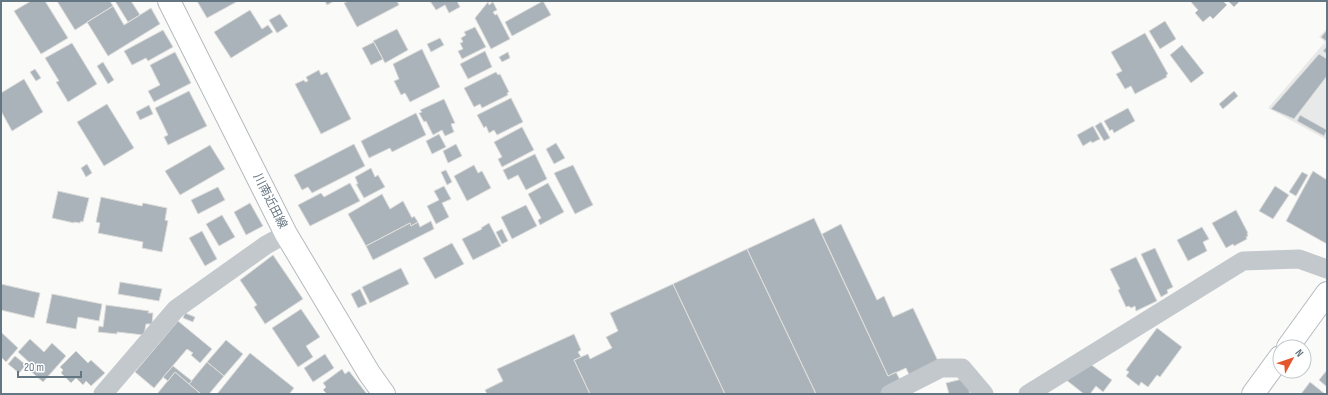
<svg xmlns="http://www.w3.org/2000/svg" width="1328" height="395" font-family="'Sofia Sans Condensed','Noto Sans JP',sans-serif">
	<rect width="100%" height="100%" fill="#fafaf8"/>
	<path fill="#e8e9e9" d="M1327,28V140L1268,108L1325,42L1319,37Z"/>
	<path fill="#aab3b9" stroke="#dcdcda" d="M31,1H45L68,38L41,54L14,11Z
		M57,1H110L113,6L75,30Z
		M115,1H131L140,15L128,22Z
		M197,1H238L207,18Z
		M325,1H334L327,5Z
		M349,1H397L399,5L357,27L344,3Z
		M430,1H457L460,7L449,13L445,5L436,10Z
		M543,1L551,15L512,36L505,22Z
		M1190,1H1223L1227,5L1213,19L1210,16L1203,22L1195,13L1198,10Z
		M1228,1H1240L1234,7Z
		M488,2L489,5L493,2L497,10L493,12L495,15L497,14L510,39L491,49L475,18Z
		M113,6L124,25L151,8L160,24L108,56L87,22Z
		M250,10L262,29L268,25L273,32L231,58L214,32Z
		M280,14L288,26L277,33L269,20Z
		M1165,21L1176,39L1160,49L1149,31Z
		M475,27L486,47L462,59L458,51L463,49L460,43L463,42L461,38L466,35L464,32Z
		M397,29L408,50L385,63L373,41Z
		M163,30L173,47L148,61L146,58L132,65L124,51Z
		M1327,30V40L1326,41L1321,37Z
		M1145,33L1168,74L1166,75L1167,77L1135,94L1131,86L1125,89L1116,74L1122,71L1111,52Z
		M440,38L444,45L431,52L427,44Z
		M374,42L383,59L371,65L362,48Z
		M72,43L97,84L68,102L56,82L59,81L45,58Z
		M1182,45L1204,73L1191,83L1170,55Z
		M1327,46V54L1323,51Z
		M422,49L440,87L410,102L405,93L401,95L394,81L399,79L393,64Z
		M485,51L492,67L468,79L460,64Z
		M175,52L191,83L154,102L148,91L160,85L150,65Z
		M508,52L510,58L502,62L499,57Z
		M1319,54L1327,59V76L1294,119L1271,109Z
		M103,62L114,80L108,84L97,66Z
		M35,69L41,78L36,81L30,72Z
		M319,70L321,75L327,72L351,119L321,134L295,84L304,80L305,82L308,81L306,77Z
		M496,72L498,75L500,74L509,92L507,93L508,95L482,108L480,104L474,107L464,88Z
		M24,79L43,112L12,131L1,111V93Z
		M189,91L207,126L168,145L164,137L168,135L155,108Z
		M1234,91L1238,96L1223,109L1219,104Z
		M511,98L523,122L497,135L494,130L489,133L486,126L484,128L477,115Z
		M444,99L455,123L451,124L454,132L445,136L442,130L433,135L426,121L424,122L419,113L422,112L420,110Z
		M107,104L134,148L104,166L77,122Z
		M149,105L153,114L140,120L136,112Z
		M1128,108L1135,121L1114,133L1112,129L1110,131L1104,121Z
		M416,113L426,135L392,152L390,148L369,158L361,141Z
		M1300,115L1327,130L1324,136L1297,121Z
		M1101,122L1110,138L1104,141L1095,126Z
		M1093,126L1100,139L1092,143L1091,141L1083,146L1077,135Z
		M522,127L534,150L502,167L498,159L502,157L494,142Z
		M439,134L446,147L432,154L426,141Z
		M556,143L565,158L554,164L546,149Z
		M354,144L365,166L312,193L308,187L302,190L294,175Z
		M456,144L462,156L448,163L443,151Z
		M210,145L225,169L180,195L165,171Z
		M535,154L547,179L526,190L518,175L508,180L503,170Z
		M87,164L92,173L86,177L81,168Z
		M474,165L478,173L482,171L491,188L467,201L454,176Z
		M573,165L593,205L575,214L554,173Z
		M371,168L375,177L378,175L385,187L364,198L356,184H358L355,177Z
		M446,170L452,182L447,185L441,172Z
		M1313,171L1327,180V244L1286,221Z
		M1302,172L1308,175L1296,196L1289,192Z
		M350,183L360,201L310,226L298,205L321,193L324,197Z
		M548,183L564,212L540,225L538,220L541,218L528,194Z
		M444,186L451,199L442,203L449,217L436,224L427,206L439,200L434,191Z
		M1275,186L1289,195L1273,219L1259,211Z
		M218,187L225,200L198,214L191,200Z
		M58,191L89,198L83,222L81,221L80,223L74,222V223L52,218Z
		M382,194L390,209L403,201L412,218L414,216L418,222L411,226L410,223L366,246L348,214Z
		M101,197L142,206L143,203L167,208L165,220L168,221L162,252L142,248L143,242L98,233L100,223L96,222Z
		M250,203L263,226L246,235L234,212Z
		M526,205L537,226L512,239L501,217Z
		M1236,210L1248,233H1247L1248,236L1246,237L1247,239L1234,246L1233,244L1226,248L1212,223Z
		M222,215L235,237L219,246L206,224Z
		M814,218L888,376L896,372L902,384L881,394H816L747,249Z
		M431,221L434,229L373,260L366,246L410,223L411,226L418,222L420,227Z
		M489,223L501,246L473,260L462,239L482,229L481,228Z
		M841,224L877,300L884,296L893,317L913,308L938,361L911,379L906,368L888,376L822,234Z
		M1202,227L1209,239L1203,242L1207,251L1188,261L1177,240Z
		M502,229L508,241L502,244L496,232Z
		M202,231L217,259L205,266L189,238Z
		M452,243L464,264L435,279L423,258Z
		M1155,248L1173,287L1167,290L1168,293L1161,297L1141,254Z
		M747,249L816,394H725L673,284Z
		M273,255L303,299L265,324L254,307L257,305L240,280Z
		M1136,257L1157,301L1136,311L1135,306L1131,308L1129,306L1126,307L1118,290L1120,289L1110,269Z
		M401,268L409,284L370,303L362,287Z
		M120,282L162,289L159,301L118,294Z
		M1,284L40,293L34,318L1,310Z
		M673,284L725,394H590L574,360L588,354L590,359L612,348L606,337L618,331L610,313Z
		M360,289L367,304L358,308L351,294Z
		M52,294L102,304L99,321L78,317L76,329L46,323Z
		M106,305L149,311L148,313H153L152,324H146L144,335L117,332V334L98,332L99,326L103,327Z
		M301,309L320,337L306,346L313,357L298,367L272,328Z
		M185,313L195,317L193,322L183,318Z
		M178,321L212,349L200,363L191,355L193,353L187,349L154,388L135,372Z
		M1157,328L1182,347L1160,377L1157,375L1148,387L1141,382L1139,386L1126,376L1129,372L1126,370Z
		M1,332L18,348L6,362L1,357Z
		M574,334L581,350L578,352L581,357L574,360L590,394H487L485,390L503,381L497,369Z
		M30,339L44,352L52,343L66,356L43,382L28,369L32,365L18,352Z
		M226,340L243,354L224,376L207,362Z
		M76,351L88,363L91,360L105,373L91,386L86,381L83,385L76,378L71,383L61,373L63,370L60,367Z
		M250,353L294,388L290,393L291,394H217Z
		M325,354L334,368L313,382L304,368Z
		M15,356L26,365L19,373L8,364Z
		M1086,361L1112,380L1103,392L1096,386L1090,394H1084L1065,379Z
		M207,362L224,376L209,394H201L189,384Z
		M173,366L192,381L189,384L175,372L168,381L163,377Z
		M342,369L345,374L349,371L367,394H327L323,390L326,387L323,383Z
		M1327,370V387L1319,380Z
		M175,372L189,384L201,394H157Z
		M966,378L970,394H949L946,383Z
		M1310,382L1325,394H1301Z"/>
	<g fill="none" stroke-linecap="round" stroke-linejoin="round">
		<g stroke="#b3babf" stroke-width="24">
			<path id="secondary" d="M169,1L286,234L369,373L384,394
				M1288,347L1327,293
				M1253,394L1280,357"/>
		</g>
		<path stroke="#c3c8cc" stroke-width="19" d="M103,394L176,309L266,245L286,234
			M890,394L941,368H962L984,394
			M1028,394L1243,261L1299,259L1327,269"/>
		<use href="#secondary" stroke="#fff" stroke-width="22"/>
	</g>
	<g text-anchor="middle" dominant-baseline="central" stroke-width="4" stroke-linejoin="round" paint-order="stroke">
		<g font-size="12" fill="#657683" stroke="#fff">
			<text transform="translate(270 201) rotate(63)">川南近田線</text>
		</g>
	</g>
	<rect width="1328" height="395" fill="none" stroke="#657683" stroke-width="4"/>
	<g transform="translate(1292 359) rotate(50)"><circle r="19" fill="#ffffff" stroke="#c1c8cd"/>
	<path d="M0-3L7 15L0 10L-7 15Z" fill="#e4572e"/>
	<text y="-6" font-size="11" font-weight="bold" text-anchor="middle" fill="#657683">N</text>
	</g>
	<path d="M18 371v6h63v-6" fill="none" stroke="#657683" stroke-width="2"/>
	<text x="24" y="371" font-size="12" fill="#657683" stroke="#ffffff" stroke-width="3" paint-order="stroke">20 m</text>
</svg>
